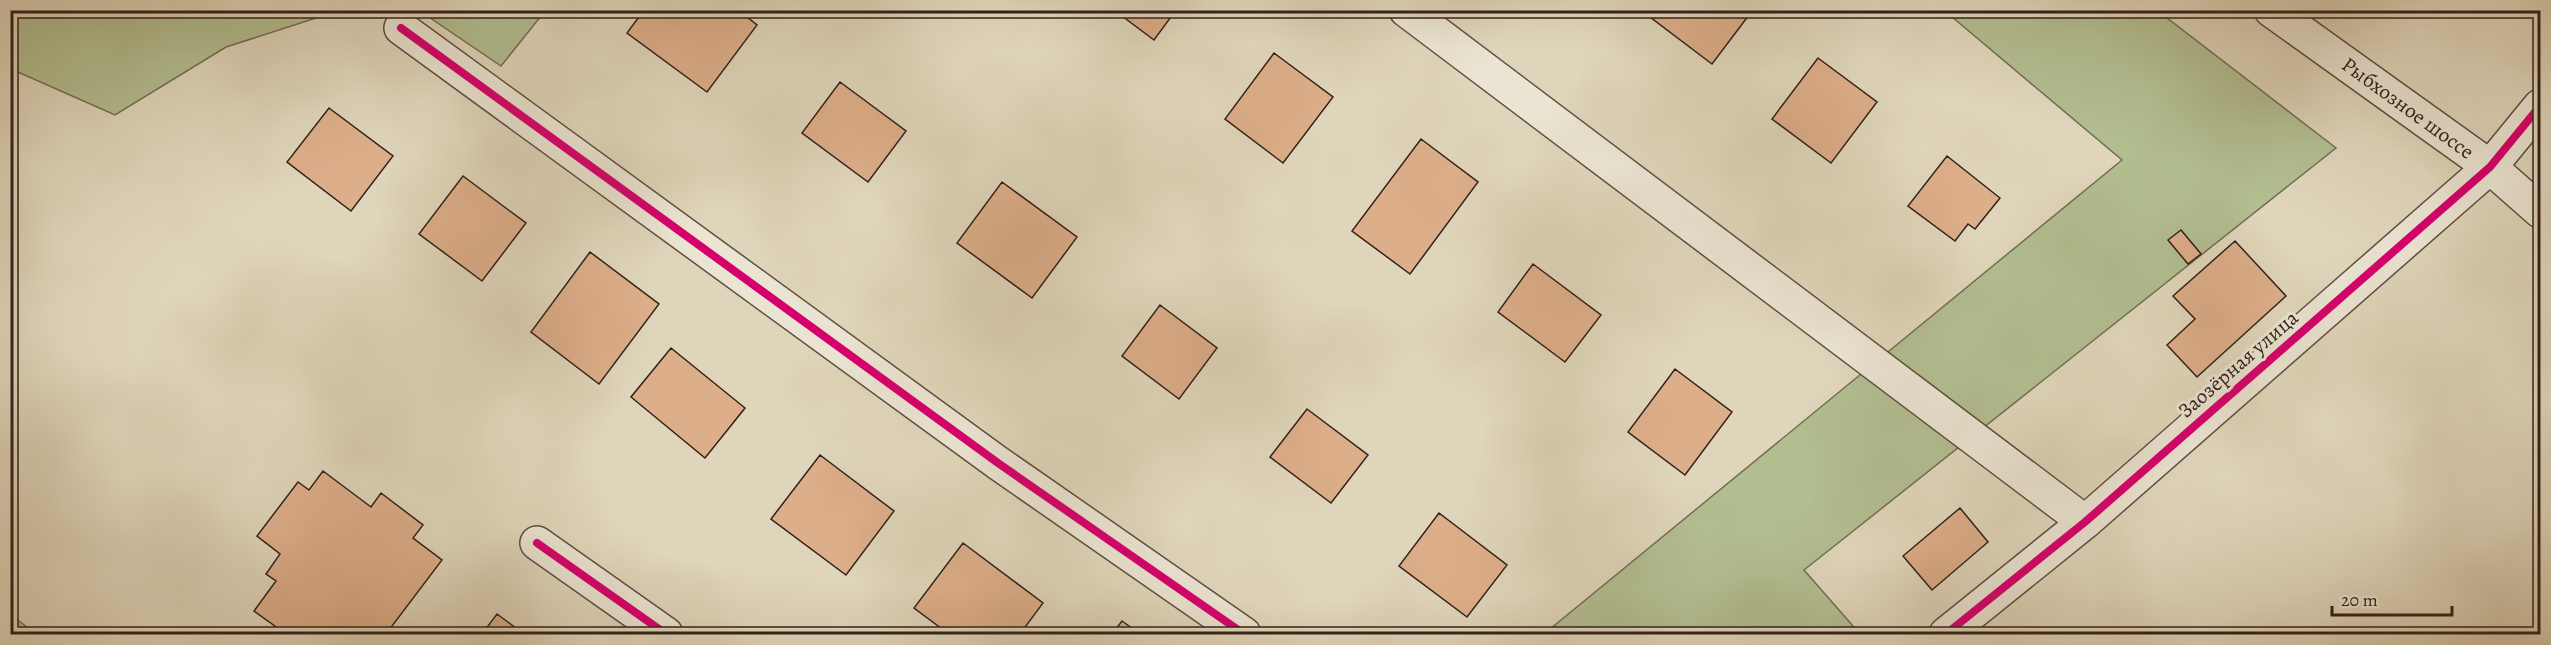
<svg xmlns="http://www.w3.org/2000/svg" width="2551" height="645" font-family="Alegreya,serif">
	<rect width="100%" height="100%" fill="#dfd5ba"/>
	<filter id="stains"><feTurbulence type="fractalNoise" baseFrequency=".00333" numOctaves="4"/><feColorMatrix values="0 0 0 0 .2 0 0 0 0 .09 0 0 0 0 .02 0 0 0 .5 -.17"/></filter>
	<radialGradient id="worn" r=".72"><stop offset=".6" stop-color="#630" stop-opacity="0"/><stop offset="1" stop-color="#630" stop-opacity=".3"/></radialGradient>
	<path fill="#b2bd90" stroke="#726e54" stroke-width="1.5" d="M11,10H338V11L226,47L115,115L11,69Z
		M420,11H545L501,66Z
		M1945,11H2158L2336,148L1804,570L1860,634H1544L2122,160Z
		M10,615H11L36,634H11Z"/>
	<path fill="#dcae8a" stroke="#322019" stroke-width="1.5" d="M644,10H738L757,25L707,92L627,33Z
		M1114,10H1176L1154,40Z
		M1655,10H1751L1752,11L1712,64L1650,17Z
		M1274,53L1333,97L1283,163L1225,119Z
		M1818,58L1877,102L1831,163L1772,119Z
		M840,82L906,131L868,182L802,133Z
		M329,108L393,156L351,211L287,162Z
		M1421,139L1478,182L1410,274L1352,231Z
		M1947,156L2000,198L1975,229L1968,224L1955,241L1908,206Z
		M463,176L526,223L482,281L419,234Z
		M1002,182L1077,237L1032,298L957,243Z
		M2181,230L2201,254L2188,264L2168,240Z
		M2235,241L2286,296L2197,377L2167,345L2195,319L2173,296Z
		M590,252L659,304L599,384L531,332Z
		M1533,264L1601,315L1565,362L1498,312Z
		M1160,305L1217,348L1179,399L1122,356Z
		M671,348L745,408L705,458L631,397Z
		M1675,369L1732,412L1685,475L1628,432Z
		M1307,409L1368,455L1331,503L1270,457Z
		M820,455L894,511L846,575L771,519Z
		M323,471L371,507L381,493L423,525L413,538L442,560L386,634H286L254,611L276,581L266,574L280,554L257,536L298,482L309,490Z
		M1960,508L1988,542L1932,590L1903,556Z
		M1439,513L1507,565L1467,617L1399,566Z
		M963,543L1043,603L1020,634H949L914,608Z
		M497,614L524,634H482Z
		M1122,621L1140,634H1112Z"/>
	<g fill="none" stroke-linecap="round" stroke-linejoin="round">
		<g stroke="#5d4d41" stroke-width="36">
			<path id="minor" d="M1406,10L2085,522
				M2271,10L2490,167L2540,211
				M401,28L998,463L1244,634
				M537,543L666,634
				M1946,634L2085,522L2490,167L2540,106"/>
		</g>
		<use href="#minor" stroke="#eae4d2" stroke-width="33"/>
		<g stroke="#eae4d2" stroke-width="11">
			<path id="cycleway" d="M401,28L998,463L1244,634
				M537,543L666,634
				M1946,634L2085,522L2490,167L2540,106"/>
		</g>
		<use href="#cycleway" stroke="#d6006c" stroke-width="8"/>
	</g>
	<g text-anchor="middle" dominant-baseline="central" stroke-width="6" stroke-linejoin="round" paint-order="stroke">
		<g font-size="21" fill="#322019" stroke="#eae4d2">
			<text transform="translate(2408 108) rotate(36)">Рыбхозное шоссе</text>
			<text transform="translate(2238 364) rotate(-41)">Заозёрная улица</text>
		</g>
	</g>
	<rect width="2551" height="645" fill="none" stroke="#dfd5ba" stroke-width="36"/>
	<rect x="12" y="12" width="2527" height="621" fill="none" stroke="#322019" stroke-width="3"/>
	<rect x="18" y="18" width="2515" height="609" fill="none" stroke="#322019" stroke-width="1.5"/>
	<path d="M2332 606v9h120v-9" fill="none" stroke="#322019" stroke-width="3"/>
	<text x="2341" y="606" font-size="18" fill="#322019" stroke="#eae4d2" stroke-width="4.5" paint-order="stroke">20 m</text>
	<rect width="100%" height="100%" filter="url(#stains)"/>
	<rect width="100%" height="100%" fill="url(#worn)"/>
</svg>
